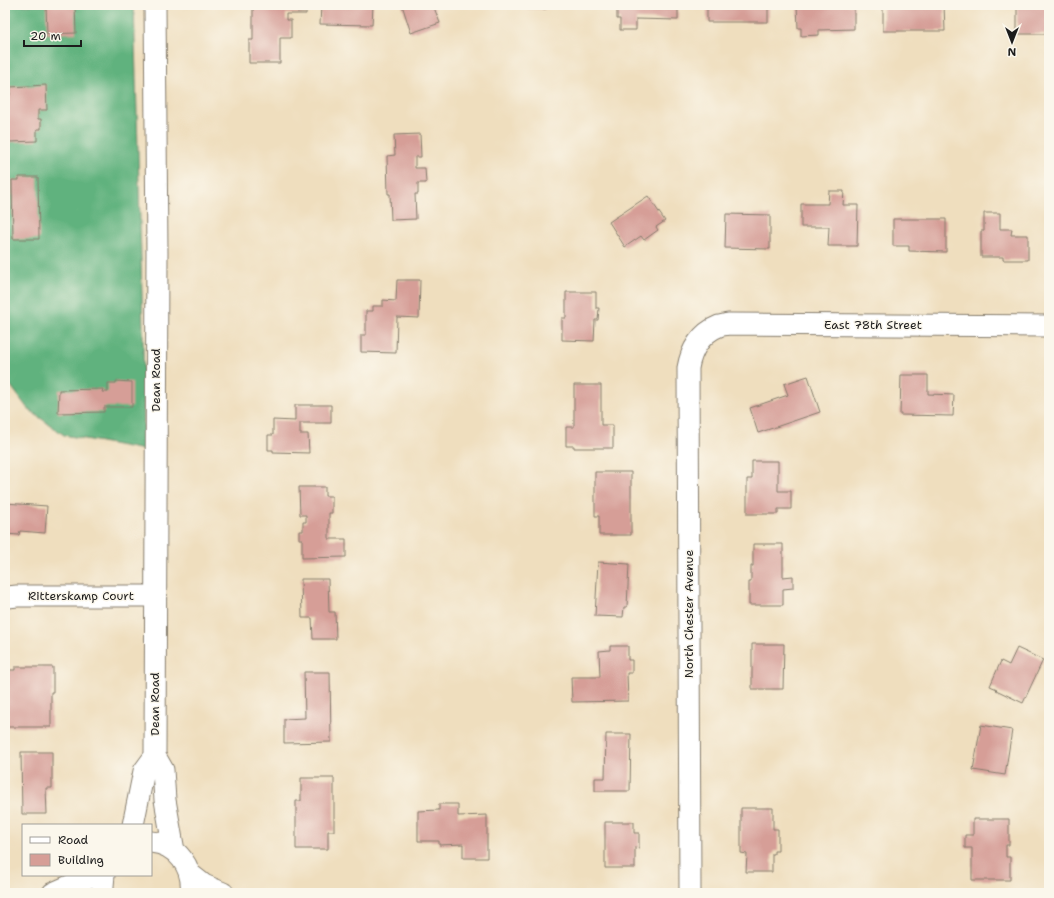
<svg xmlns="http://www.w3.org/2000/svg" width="1054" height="898" font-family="'Shantell Sans',sans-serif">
	<rect width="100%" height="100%" fill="#fbf7ec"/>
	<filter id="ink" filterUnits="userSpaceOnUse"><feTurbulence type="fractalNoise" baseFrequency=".025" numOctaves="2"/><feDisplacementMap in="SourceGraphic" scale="8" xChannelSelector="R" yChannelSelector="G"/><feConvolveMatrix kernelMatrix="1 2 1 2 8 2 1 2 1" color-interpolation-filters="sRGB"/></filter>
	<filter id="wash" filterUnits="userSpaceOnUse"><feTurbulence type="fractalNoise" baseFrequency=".012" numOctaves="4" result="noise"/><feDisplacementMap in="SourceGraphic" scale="16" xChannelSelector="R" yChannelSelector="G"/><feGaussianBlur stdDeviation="0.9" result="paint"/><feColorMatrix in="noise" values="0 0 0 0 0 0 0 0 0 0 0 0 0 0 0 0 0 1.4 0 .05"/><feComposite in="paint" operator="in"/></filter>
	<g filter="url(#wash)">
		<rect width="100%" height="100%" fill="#efdebe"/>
		<path fill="#61b27e" stroke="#3e674d" d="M5,5H134L143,330L144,450L64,435L28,409L5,378Z"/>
		<g id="blocks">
			<path fill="#d69e97" d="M46,5H75L76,33L47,34Z
				M253,5H306V14H286V20H291V38H280V63H249V40H253Z
				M321,5H373L372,25L320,24Z
				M402,5H433L440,23L411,33Z
				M527,5H546V9H527Z
				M617,5H678V20L636,19V30H620V19H617Z
				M707,5H768V22H707Z
				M797,5H854V29L819,30V35L801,36V28H798Z
				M883,5H944L945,31H883Z
				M1017,5H1049V34H1017Z
				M46,85L47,110H38V119H41V129H37V141L9,142L7,95H10V87Z
				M420,134L421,157H415V168H425L426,183H418V194H415L416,219L391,220L390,194H388L387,156L395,155L394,135Z
				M19,177H38L39,239H13L12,180H19Z
				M829,191H844L843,205H858L857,246H828L829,227H801V204H828Z
				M648,196L665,221L656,227L658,230L644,240L641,236L625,247L609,222Z
				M984,213H1000V229H1012L1011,235H1028V260H1003V257H981V231H984Z
				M726,214L770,215V249L725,248Z
				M893,219H946V252L909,251V246H893Z
				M397,280H420L419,318L397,317L396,353L361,352V335H366V311H373V306H383V300L396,301Z
				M566,292H596V308H599L598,320H595L594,341L562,340V318H566Z
				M901,375H928V394L954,395L953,416L900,415Z
				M808,376L820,412L758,433L750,408L788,395L784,384Z
				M116,381L132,382V407H104V412L58,413L59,390L103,389L102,392H108V383H116Z
				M574,385H601V425H613V448H574V446H566V427H574Z
				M295,405H331V423H300V434H308L309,453L273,452V450H268V435H273V420L295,421Z
				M752,461H778V491H791V509H778V514H747V479H752Z
				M595,472H631V535H599V516H595Z
				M299,487H325V496H332V513H329V539H346V557L302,558V539H299V531H303V522H306V515H300Z
				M5,503L47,506L45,533L20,531L19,535L5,534Z
				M753,544H783V577L793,576V588L783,589V605H749V582H751V566H753Z
				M598,562L629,564L627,607H624L623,617L595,616Z
				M301,579H328L329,612H335L336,639H313L312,618H302Z
				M752,644H784L783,689H752Z
				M610,646H628V660H632V673H627L628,701L572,702L571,677H600L599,651L610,650Z
				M1017,648L1043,660L1023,703L996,690L997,689L990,686L1001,661L1009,665Z
				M15,667H53V692H51V727H5V670H15Z
				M304,672H330L331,742L284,743V719L305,718Z
				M981,725L1012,730L1005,775L973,770Z
				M606,734H631L630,791H595V778H605Z
				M21,752H52V788H46L47,814H22Z
				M301,778H334V831H328V849H296V801H301Z
				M439,804H458V816L487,815V858H463V844L439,845V841H418V811L439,810Z
				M741,808H773V829H778V851H774V854H772V872H746L747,854L741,853Z
				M973,819H1009V845H1006V857H1010V880H972V848H965V835H973Z
				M605,822H634V833H639V848L635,847V868H605Z"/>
		</g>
	</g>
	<g filter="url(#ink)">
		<use href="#blocks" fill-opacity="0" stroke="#867d6d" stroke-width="1"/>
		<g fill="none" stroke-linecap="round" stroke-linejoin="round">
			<g stroke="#867d6d" stroke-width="23">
				<path id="minor" d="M155,5L157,253L155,756L163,770L165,800L174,851
					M8,597L17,596H155
					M133,825L144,771L155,756
					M151,842C177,844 194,868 191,893
					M190,874L204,885L223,893
					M53,893L94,875
					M103,893V886L104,875
					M690,893L688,368C691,350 701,333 719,326C722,325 725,325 728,324L1049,326"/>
			</g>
			<use href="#minor" stroke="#fff" stroke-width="21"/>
		</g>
	</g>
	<g text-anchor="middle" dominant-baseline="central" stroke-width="3" stroke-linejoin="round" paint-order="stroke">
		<g font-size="12" fill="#1c1c1c" stroke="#fbf7ec">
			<text x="873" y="325">East 78th Street</text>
			<text transform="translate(156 380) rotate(-90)">Dean Road</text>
			<text x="81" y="596">Ritterskamp Court</text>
			<text transform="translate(689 614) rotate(-90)">North Chester Avenue</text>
			<text transform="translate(155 704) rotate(-90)">Dean Road</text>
		</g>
	</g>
	<rect width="1054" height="898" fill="none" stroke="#fbf7ec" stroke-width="20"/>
	<rect x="22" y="824" width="130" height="52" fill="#fbf7ec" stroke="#a29f99"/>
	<rect x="30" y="837" width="20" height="6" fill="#ffffff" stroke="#a29f99"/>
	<text x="58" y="844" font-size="12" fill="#1c1c1c">Road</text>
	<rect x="30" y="854" width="20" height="12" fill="#d69e97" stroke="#a29f99"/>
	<text x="58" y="864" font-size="12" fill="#1c1c1c">Building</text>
	<g transform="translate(1012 42) rotate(180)" stroke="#fbf7ec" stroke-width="3" paint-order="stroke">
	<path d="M0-3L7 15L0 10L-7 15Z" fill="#1c1c1c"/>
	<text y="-6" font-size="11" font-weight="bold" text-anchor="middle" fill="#1c1c1c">N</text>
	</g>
	<path d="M24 40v6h57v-6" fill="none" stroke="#1c1c1c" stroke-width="2"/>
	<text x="30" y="40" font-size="12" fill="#1c1c1c" stroke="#fbf7ec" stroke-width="3" paint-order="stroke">20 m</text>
</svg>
